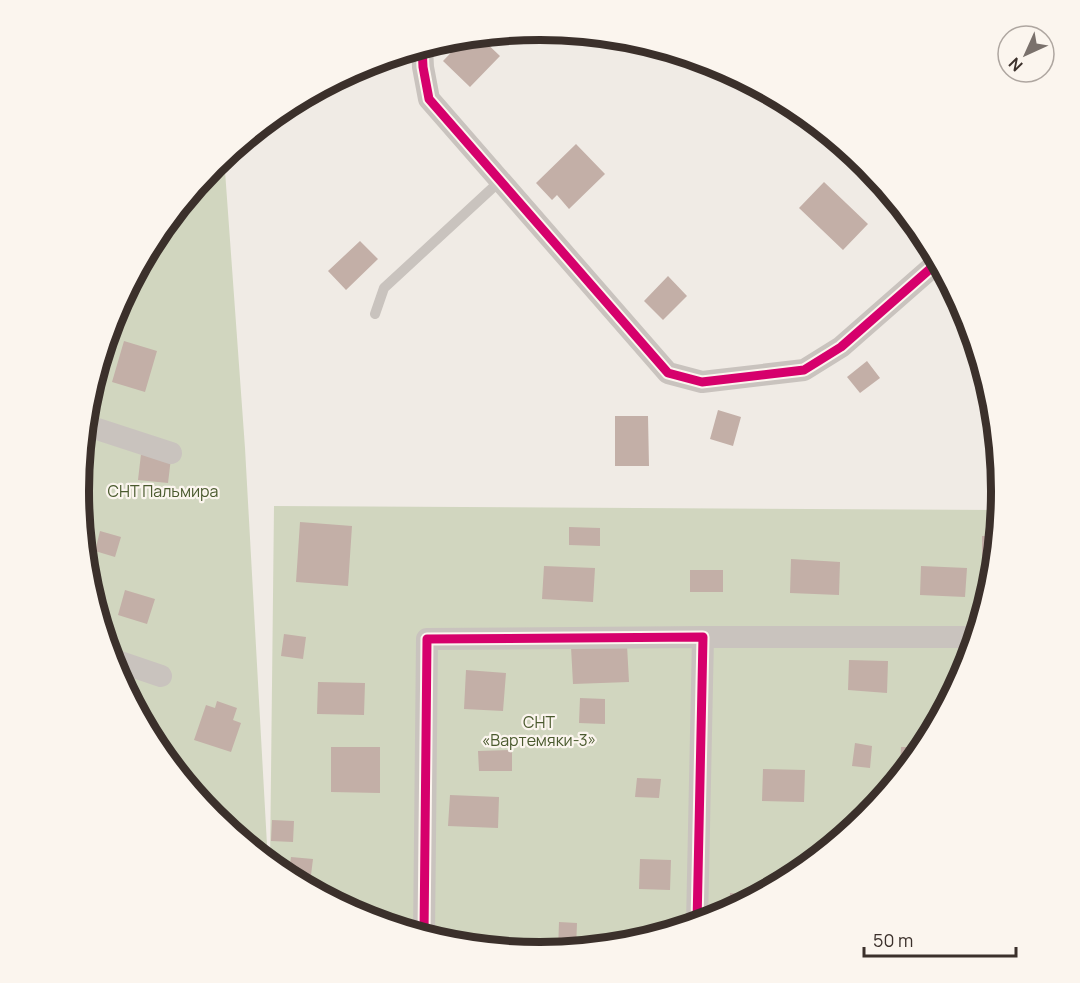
<svg xmlns="http://www.w3.org/2000/svg" width="1080" height="983" font-family="Manrope,sans-serif">
	<rect width="100%" height="100%" fill="#f0ebe5"/>
	<path fill="#d1d6bf" d="M224,157L245,448L268,863L213,818L156,748L114,668L87,581L79,491L87,401L114,315L156,235L214,165Z
		M274,506L1000,510L993,582L966,668L924,748L866,818L796,875L716,918L630,944L540,953L450,944L363,918L283,875L270,864Z"/>
	<path fill="#c3afa7" d="M479,36L500,56L470,87L443,61L466,37Z
		M576,144L605,174L569,209L557,195L552,200L536,183Z
		M824,182L868,224L843,250L799,208Z
		M360,241L378,259L346,290L328,271Z
		M668,276L687,296L663,320L644,301Z
		M124,341L157,351L145,392L112,382Z
		M867,361L880,378L860,393L847,377Z
		M718,410L741,417L733,446L710,439Z
		M615,416H648L649,466H615Z
		M141,454L171,458L168,483L138,480Z
		M300,522L352,526L348,586L296,582Z
		M569,527L600,528V546L569,545Z
		M100,531L121,537L115,557L95,551Z
		M982,536H997L995,556H982Z
		M791,559L840,562L839,595L790,593Z
		M544,566L595,568L593,602L542,599Z
		M921,566L967,568L965,597L920,595Z
		M690,570H723V592H690Z
		M125,590L155,599L147,624L118,615Z
		M284,634L306,637L303,659L281,656Z
		M627,645L629,682L573,684L571,647Z
		M849,660L888,661L887,693L848,690Z
		M466,670L506,673L503,711L464,709Z
		M318,682L365,683L364,715L317,714Z
		M580,698L605,699V724L579,723Z
		M217,701L237,708L233,720L241,723L231,752L194,740L206,705L215,708Z
		M855,743L872,746L870,768L852,766Z
		M331,747H380V793L331,792Z
		M901,747H924L905,771H900Z
		M512,750V771H479L478,751Z
		M763,769L805,770L804,802L762,801Z
		M637,778L661,779L659,798L635,797Z
		M450,795L499,797L498,828L448,826Z
		M272,820L294,821L293,842L271,841Z
		M291,857L313,859L311,875L289,872Z
		M640,859L671,860L670,890L639,889Z
		M730,893L755,895V897L729,910Z
		M559,922L577,923L576,949L558,951Z
		M588,938L631,940V944L588,948Z"/>
	<g fill="none" stroke-linecap="round" stroke-linejoin="round">
		<path stroke="#c9c3be" stroke-width="10" d="M375,314L384,288L500,181"/>
		<path stroke="#c9c3be" stroke-width="22" d="M422,47L423,67L429,99L668,373L702,382L804,370L841,347L938,262
			M85,425L171,453
			M703,637H974
			M111,659L161,676
			M424,936L427,639L703,637L697,924"/>
		<g stroke="#fbf5ee" stroke-width="13">
			<path id="cycleway" d="M422,47L423,67L429,99L668,373L702,382L804,370L841,347L938,262
				M424,936L427,639L703,637L697,924"/>
		</g>
		<use href="#cycleway" stroke="#d6006c" stroke-width="9"/>
	</g>
	<g text-anchor="middle" dominant-baseline="central" stroke-width="4.5" stroke-linejoin="round" paint-order="stroke">
		<g font-size="16" fill="#4a5a2e" stroke="#fbf5ee">
			<text x="163" y="491">СНТ Пальмира</text>
			<text x="539" y="722">СНТ<tspan x="539" dy="18">«Вартемяки-3»</tspan></text>
		</g>
	</g>
	<path d="M0 0H1080V983H0ZM89 491a451 451 0 1 1 902 0a451 451 0 1 1-902 0Z" fill="#fbf5ee" fill-rule="evenodd"/>
	<path fill="none" stroke="#3b302b" stroke-width="8" d="M89 491a451 451 0 1 1 902 0a451 451 0 1 1-902 0Z"/>
	<g transform="translate(1026 54) rotate(225)"><circle r="28" fill="#fbf5ee" stroke="#aea6a0" stroke-width="1.5"/>
	<path d="M0-4.5L10 22L0 15L-10 22Z" fill="#7a716c"/>
	<text y="-9" font-size="16" font-weight="bold" text-anchor="middle" fill="#3b302b">N</text>
	</g>
	<path d="M864 947v9h152v-9" fill="none" stroke="#3b302b" stroke-width="3"/>
	<text x="873" y="947" font-size="18" fill="#3b302b" stroke="#fbf5ee" stroke-width="4.5" paint-order="stroke">50 m</text>
</svg>
